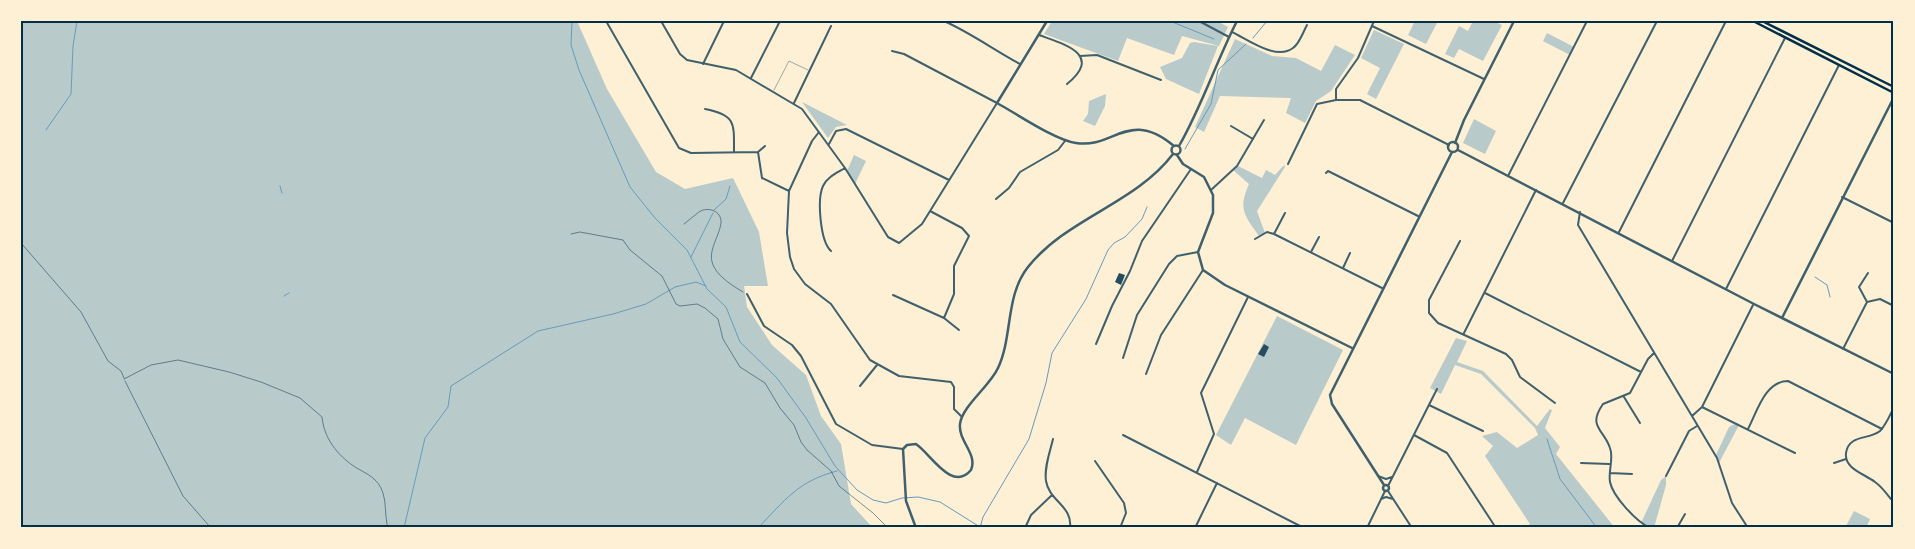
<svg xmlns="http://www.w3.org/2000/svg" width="1915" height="549" font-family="Arial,sans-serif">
	<rect width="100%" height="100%" fill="#fdf0d5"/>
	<path fill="#b9caca" d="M21,21H577L607,89L656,172L685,189L733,178L759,232L768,286H744L747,307L772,345L806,375L821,416L841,444L851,504L873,528H21Z
		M1052,21H1217L1228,27L1219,46L1182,36L1174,55L1127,38L1118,61L1044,34Z
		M1415,21H1438L1426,44L1408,35Z
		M1473,21H1493L1502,25L1483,61L1459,49L1454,58L1445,54L1459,26L1468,31Z
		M1374,30L1404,44L1376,99L1367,94L1380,68L1361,58Z
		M1547,33L1574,47L1570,55L1543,41Z
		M1235,39L1272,56L1296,58L1321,71L1335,45L1355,55L1331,91L1316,101L1305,123L1286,113L1291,98L1220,96L1204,132L1195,127Z
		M1194,42L1218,46L1199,94L1166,79L1160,67L1182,58L1190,43Z
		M1106,94L1105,106L1095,126L1083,121L1088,114L1089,101Z
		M802,102L847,125L836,127L828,138Z
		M1474,119L1496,131L1485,154L1463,143Z
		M854,155L866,161L855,184L847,171Z
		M1284,165L1285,167L1257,211L1265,233L1259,236C1244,215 1238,209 1249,184L1233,170L1238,166L1262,178L1266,170L1275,175Z
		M1277,316L1343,350L1296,445L1245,418L1231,445L1216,435Z
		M1456,338L1467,341L1457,362L1483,371L1537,426L1550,409L1552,410L1545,428L1560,447L1556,454L1615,528H1524L1530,524L1485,456L1493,446L1482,436L1497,432L1517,448L1538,435L1535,428L1481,374L1455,365L1441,394L1430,388Z
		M1737,423L1739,425L1719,463L1716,455L1729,427Z
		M1666,476V485L1654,528L1641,523L1661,480Z
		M1854,511L1870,519L1866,528H1845Z"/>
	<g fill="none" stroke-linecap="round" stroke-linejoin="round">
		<path stroke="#669bbc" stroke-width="1" d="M572,21L571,45L579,70L630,187L655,218L687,250L707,289L726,307L740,342L777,378L806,418L835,466L857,490L873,500L886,503L902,498L918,497L940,502L980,527
			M1170,21L1214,39
			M1253,38L1267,21
			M46,130L71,94L73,46L77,21
			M1185,149L1211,104L1218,70L1246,44
			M280,186L282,193
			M714,210L726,199L730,186
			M691,257L713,213
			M1815,277L1827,285L1830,297
			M284,296L289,293
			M1547,439L1560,479L1597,528
			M404,528L425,438L448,407L451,386L538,331L613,314L646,304L675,287L696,282L706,286
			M758,528C785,500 798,481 837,471
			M980,528L983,517L1029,439L1046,383L1052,353L1086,299L1108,250L1114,243L1125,237L1142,219L1147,207"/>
	</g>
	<path fill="#264d5e" d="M1119,273L1125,275L1121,285L1115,282Z
		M1264,344L1269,347L1264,357L1258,354Z"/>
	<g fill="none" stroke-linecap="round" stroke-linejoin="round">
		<path stroke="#003049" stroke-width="0.5" d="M684,224C689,220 694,216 699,212C708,206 722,211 721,223C719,238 706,252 714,267C720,278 733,286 743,292
			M571,234L580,232L623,240L630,250L662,276L676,304L680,306L697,304L705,308L718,319L723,339L740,367L765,383L780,408L794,425L801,442L807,450L831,471L839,486L873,513L888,528
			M21,243L81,312L108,361L121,371L124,378
			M124,379L151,365L178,360L229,372L261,382L300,398L322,417C324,438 337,455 355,467C367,474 378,478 383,493C386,502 385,514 387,524L389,528
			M125,381L183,496L211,528"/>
		<path stroke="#3f606c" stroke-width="0.5" d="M774,90L789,61L808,70"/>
		<path stroke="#3f606c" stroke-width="2" d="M606,21L679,148L691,153L758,152L762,178L789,191
			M661,21L680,54L687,60L736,70L802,109L845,168L888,237L899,243L922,224L997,103L904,54L892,51
			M944,21C971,33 994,50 1020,64
			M1199,21L1229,37
			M1372,26L1484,79
			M1232,32C1247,39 1276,61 1293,48C1300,43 1303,32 1307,25
			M1039,35C1063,44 1104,54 1067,84
			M1080,56L1097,55L1161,80
			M703,64L724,21
			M751,78L780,21
			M1336,100V89L1358,58L1374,21
			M794,103L831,26
			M705,109C736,115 734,123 734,152
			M1231,126L1253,139
			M819,132L812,141L789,191L787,233L790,257L794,269L805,284L831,304L870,360L899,376L951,382L954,387V409L962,417
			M829,144L836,131L846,129L949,180
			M758,152L765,146
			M1288,164L1317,104L1336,100H1360L1449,145
			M1326,173L1328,171L1418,216
			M1508,176L1587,21
			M1211,190L1237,166L1264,120
			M1842,197L1894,223
			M996,199L1009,188L1020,172L1058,150L1065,141
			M1563,203L1657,21
			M930,211L962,228L969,236L954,266V294L944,318L959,330
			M1580,212L1578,225L1717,458L1732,503L1748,528
			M1619,232L1726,21
			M1274,234L1285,213
			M1255,239L1267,232L1274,234L1382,288
			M1460,241L1429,300V313L1438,323L1506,354L1512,360L1520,377L1555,403
			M831,251C820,241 817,199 823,186C827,177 837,173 845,168
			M1311,252L1319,237
			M1672,261L1785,38
			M1343,268L1350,253
			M1726,289L1839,65
			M1485,293L1641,372
			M747,294L764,326L792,345L801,356L836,424L872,445L903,449
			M893,295L944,318
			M1867,302L1859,287L1868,273
			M1464,333L1536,190
			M1096,344L1112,306L1130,271L1142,241L1191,169
			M1843,349L1867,302L1880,299L1894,306
			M1123,358L1137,315L1169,264L1177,256L1198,252
			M1146,374L1161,335L1203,270
			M860,386L877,365
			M1624,397L1640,423
			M1429,405L1483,431
			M1702,407L1795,453
			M1692,416L1702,407L1753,305
			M1748,429C1757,412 1765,381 1788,381L1882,429
			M1123,435L1304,528
			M1414,435L1447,453L1496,528
			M1053,439C1050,452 1044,467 1046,481C1049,501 1073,506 1070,528
			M1095,461L1124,503L1126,513L1120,528
			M1581,463L1609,464
			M1834,463L1846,459
			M1197,472L1214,434L1201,393L1248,297
			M1610,473L1632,474
			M1378,476L1386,479L1392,477
			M1666,476L1689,431L1697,426
			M1388,486L1437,389
			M1388,491L1412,528
			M1381,499L1386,497L1393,499
			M1891,499C1886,493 1882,487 1875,482C1865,474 1844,469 1846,453C1849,434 1869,440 1880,431C1886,425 1890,415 1894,407
			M1025,528L1031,515L1052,495
			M1195,528L1217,483
			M1367,528L1385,491
			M1650,528C1637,522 1613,497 1610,482C1608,471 1614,458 1610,448C1604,429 1587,427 1603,404L1630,393L1648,359L1654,353
			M1677,528L1685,514"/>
		<path stroke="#3f606c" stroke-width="2.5" d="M1047,21L997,103C1017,114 1055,140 1076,143C1114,149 1129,108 1174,146
			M1448 147a5 5 0 1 1 10 0a5 5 0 1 1-10 0Z
			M1455,143L1464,120L1514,21
			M1171.5 150a4.5 4.5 0 1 1 9 0a4.5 4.5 0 1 1-9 0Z
			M1179,146C1202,106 1216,62 1237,21
			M1458,150L1754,304L1894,374
			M1177,155L1183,164L1204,177L1213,195V213L1198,252L1203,270L1225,285L1352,348
			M1782,318L1894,97
			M1384,485L1332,404L1330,395L1452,152
			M1383 488a3 3 0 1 1 6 0a3 3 0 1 1-6 0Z
			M916,528L906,501L903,449L907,445L916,444C930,453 952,493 971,470C978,454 958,441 960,424C962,406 990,386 998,368C1013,336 1005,296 1028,267C1067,218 1135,204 1173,154"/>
		<path stroke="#003049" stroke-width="2.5" d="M1753,21L1894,93
			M1762,21L1894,87"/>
	</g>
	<rect width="1915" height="549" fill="none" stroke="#fdf0d5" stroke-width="45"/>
	<rect x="22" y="22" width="1870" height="504" fill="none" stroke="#003049" stroke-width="2"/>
</svg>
